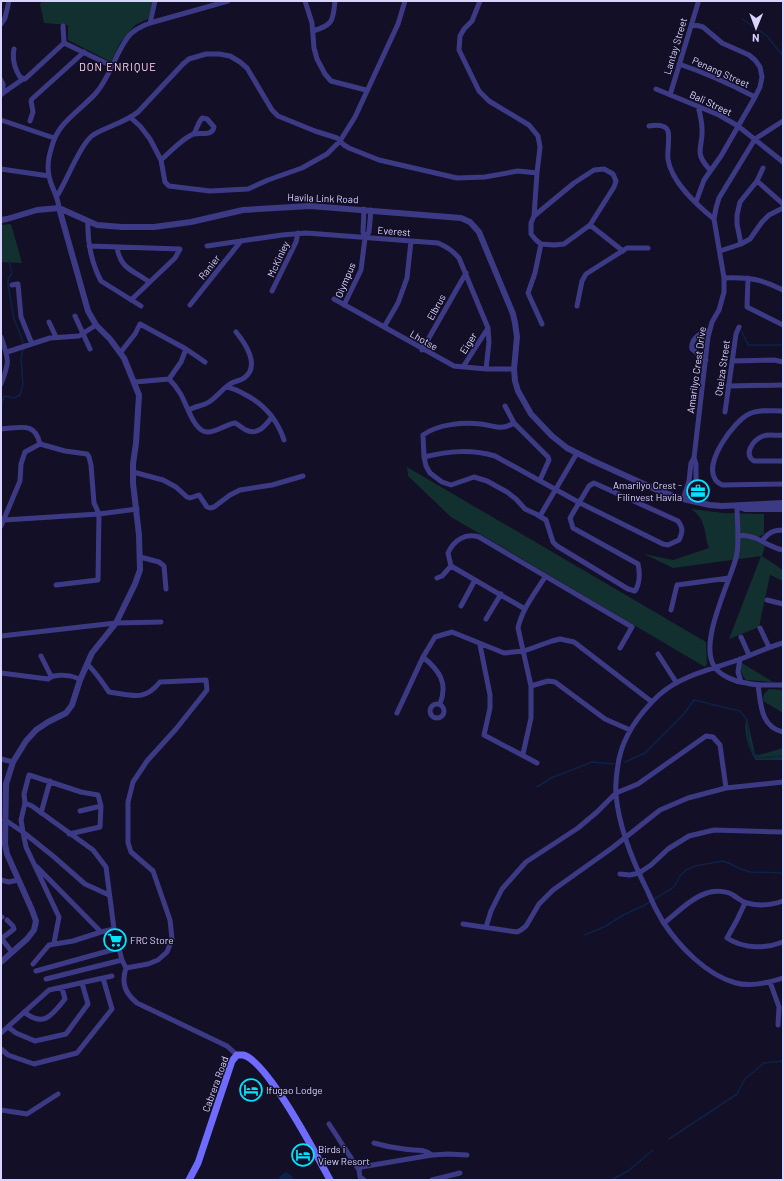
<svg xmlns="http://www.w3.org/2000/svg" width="784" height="1181" font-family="Barlow,sans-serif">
	<rect width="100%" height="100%" fill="#130f26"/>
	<path fill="#12302f" d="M43,1H153L148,19L135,25L120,43L111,62L68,40V25L44,23L40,4Z
		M11,224L22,263L1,262V225Z
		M407,467L706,642L707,664L705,667L451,517L408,476Z
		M691,509L723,513L764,514V534L753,540L765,546L762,556L783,570V581L770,575L759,627L729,639L761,556L673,568L644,554L673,560L709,548C703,531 707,520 691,509Z
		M742,663L773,682L746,680C741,674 740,670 742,663Z
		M769,689L783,690V713L763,701L764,694Z
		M747,718L755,754L759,755L783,748V760H756C749,752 742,728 747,718Z"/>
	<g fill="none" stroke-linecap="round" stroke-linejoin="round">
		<path stroke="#0c2248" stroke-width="1.5" d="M742,19L767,36L783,56
			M1,247L2,251
			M9,261L12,273L8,279V285L14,319L22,339L23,345
			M742,332L748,345H783
			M1,407L4,396L14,398L20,395L23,384L21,359L23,349
			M625,762L645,753L684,714L694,700L740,711L747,720L749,743L752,751L758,758L783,756
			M537,787L551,778L592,762L614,764
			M585,935L606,926L623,915L643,906L674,887L680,876L686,870L695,866L723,861L731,864L740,869L751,872L783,873
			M669,1139L737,1094L745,1079L764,1063L783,1061
			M611,1180L628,1171L653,1150"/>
		<path stroke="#0c2248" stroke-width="9" d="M283,1180L286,1177L289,1180"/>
		<path stroke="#3d3a85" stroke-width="5" d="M305,1L312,23L314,48L317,59L325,74L331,81L366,90
			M480,1L472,21L464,29L460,36L459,50L479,91L489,101L529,125L538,136L540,147L537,173L534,216L531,223V234L536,240L541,244L554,245L564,244L590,225L614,187L616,181L613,174L604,169L594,170L574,183L534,216
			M150,23L155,1
			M1,24L5,18L9,1
			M692,24L703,27L722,43L749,55L755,60L760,67L762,77L760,87L755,97L721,156L704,180L696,202
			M63,26L64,43L112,66
			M313,31C333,25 333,21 335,1
			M14,49C12,59 15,69 20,77L25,79L64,43
			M679,64C706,73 730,84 755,97
			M1,80L3,84V93L2,94
			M656,89L719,115L738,126L783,162
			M3,93L23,79
			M670,95L698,3
			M698,106C700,114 702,121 702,129C703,150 693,151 710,170
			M131,118L140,126L150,139L161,160L165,182L169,186L210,191L248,189L268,180L302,168L327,154L340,141L355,117L398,24L405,1
			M1,120L54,138
			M30,121L33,112L31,101L32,99L84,52
			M649,126C655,125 665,124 668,131C670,138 667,152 668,159C671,182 697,205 714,219
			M161,160C169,153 185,136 194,134C201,132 212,137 214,127L207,119L202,118C198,123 197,128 194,134
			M1,169L49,176
			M757,181L783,204
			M57,196C66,182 81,143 93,135C108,126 124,123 138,112L183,64L189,59L206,54H219L230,56L240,62L247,68L272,110L278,116L315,131L337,138L344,145L349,148L379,160L457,178L485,177L518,171L537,173
			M59,208C58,196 51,187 49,176C47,167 49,155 52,146C58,122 81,110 96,93C110,77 115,54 128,37C133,30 142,26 150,23L228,1
			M364,209L363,232L365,238
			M88,222C87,242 92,264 101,281L141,306
			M590,225L623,251
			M365,238L369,232L371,210
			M541,244L535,273L528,293L542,324
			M741,244L737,224V215L740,202L757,181L763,168
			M89,246L180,249L175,258L131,300
			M207,246L282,235L306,233L438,243C447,247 452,250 459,258L488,328L489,342L486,369
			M117,247C120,269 133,270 149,282
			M720,251L741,244L750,239L762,222L769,215L783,208
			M724,278C748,277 762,279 783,290
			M748,278L747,307L783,325
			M12,285L18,284L21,317L32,344
			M272,291L296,242L298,233
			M334,299L454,366L486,369H514
			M190,305L241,241
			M344,305L361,270L365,238
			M577,306L582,281L586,274L627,248H648
			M75,316L90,349
			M49,322L56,337
			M384,327L398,303L407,278L411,241
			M1,337C9,360 10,361 1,384
			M422,350L466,273
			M7,352L50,338L79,336L96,325
			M120,353L135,334L140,324L186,349L205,362
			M706,360L692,349C690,340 701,331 709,331
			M732,361L774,360L783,362
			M463,367L488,328
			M169,379C173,383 177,388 180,393C187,404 194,433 208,432C217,432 224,425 235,423C239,425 242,428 246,430C258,436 266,425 272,417
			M135,382L169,379L181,362L186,349
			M728,386L783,385
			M226,387C234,388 239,391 246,395C265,405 277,419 284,440
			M505,406L514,423L548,457L549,460L540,480
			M189,410C195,406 203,406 209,402C217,397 222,389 230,384C234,381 240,381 244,378C261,366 245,343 236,332
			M783,411C772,411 759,409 749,414C734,421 704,462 715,479C716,482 719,483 722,485L783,484
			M725,412L736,334L739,327
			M1,429C20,428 35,421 40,444
			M783,435C777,436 769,434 763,436C753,440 743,454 754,461H783
			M424,457C449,451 471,449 495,456L580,503L663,544L668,545L679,540C683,532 683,528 678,521L594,483L589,486L570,518L573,528L638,564C640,572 640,584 635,591L628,589L557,546L553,542L546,520L536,514L525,509L516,499L507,492L487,481L474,477L451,485L442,482L430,473L426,466L424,457L423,435C438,424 463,422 481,424C496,426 500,431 514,423
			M133,472L163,480L176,487L187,497L190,498L199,495L207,507L210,508L214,507L230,495L240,490L272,485L303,476
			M683,499L689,481L691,463L694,458
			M696,502V464L694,458L708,337L712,322L719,310L724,292V278L714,219L716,208L719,198L755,139L783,121
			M737,506C737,521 740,543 736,558C729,584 699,642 714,666C720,676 736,682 746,683C758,686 771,685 783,685
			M540,516L577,453
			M4,520L99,514L137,509
			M1,526L20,481L21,464L25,452L40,444L65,451L87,454L89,457L91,465L94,503L99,514L98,580L56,585
			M738,536C755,533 767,547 783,550
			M762,541C768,533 773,530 783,530
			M140,557L159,562L164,566L166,589
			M437,578L442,576L451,566
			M767,600L783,604
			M461,606L475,580
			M525,609L451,566L448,553C454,540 465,533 479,537L632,627L620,648
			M671,610L677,585L729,578
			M486,619L501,594
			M760,628L769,647
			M1,636L116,623L161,622
			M741,637L749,655
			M783,643C769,647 755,653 741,659C713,669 681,675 659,695C641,712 624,735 619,759C617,770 615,783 616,795C619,829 633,862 648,892C652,902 657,912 663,922C679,946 706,975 736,983C751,987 768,983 783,978
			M480,645L490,695V708L484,735L537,763
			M658,654L676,682
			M41,656L51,676
			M423,657C440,671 448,683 440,704
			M740,659L738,672L741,682
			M87,664C96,672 102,682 109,692C132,695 144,702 160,682L206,680L207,690L176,729L147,761L133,782L128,802V843L131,852L153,871L170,920L172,939L167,952L158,960L148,964L126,968C121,983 125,993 137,1003L227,1046L237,1055
			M1,673L48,679C55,673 74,675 80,680
			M758,685C761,703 760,727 783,732
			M531,686L548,681L555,682L605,719L630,730
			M430 711a7 7 0 1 1 14 0a7 7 0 1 1-14 0Z
			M397,713L423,657L435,637L452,632L504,653L524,651L552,641L560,639L574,642L652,702
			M523,754L531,718V686L518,628C522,609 535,593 545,577
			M1,759L13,762
			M25,803L32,806L93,850L106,867L114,929L122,960L126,968
			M80,811L101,806
			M41,813L50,781
			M5,820L23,832L53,856L85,884L109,895
			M37,867L101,932L114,929
			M620,874L630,875L639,873L651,865L668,849L689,836L714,830L783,832
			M1,880L9,882L18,880
			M745,903L737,920L727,938C744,949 765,949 783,942
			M1,917H2
			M664,923C677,913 691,898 707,893C714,890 727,891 733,895C738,898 742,902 747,903C758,906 772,905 783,901
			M463,924L517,932L521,930L526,926L539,904L553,890L612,848L660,810L688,798L726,788L783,782
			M486,927L491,911L502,889L526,862L578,828L597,812L616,793L638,784L706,736L713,737L720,745L726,788
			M1,938L12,952
			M1,939L14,929L13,926L7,920
			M54,943L59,917L26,847L23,832L21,820L25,803L24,794L29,775L81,792L98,795L101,806L100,827L69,834
			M33,964L49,945L73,941L101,932
			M36,971L119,948
			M46,979L122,960
			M770,982L779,1007L778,1025
			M24,1012C44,1028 52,1015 65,999L62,988
			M8,1027L16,1033L35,1041L66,1034L88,1004L82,983
			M1,1033L49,990L112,976
			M1,1049L8,1055L34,1064L77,1053L112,1009L103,978
			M1,1110L27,1114L58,1094
			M329,1124L359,1170
			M374,1143C384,1146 394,1148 404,1149C414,1151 423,1148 432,1155
			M364,1180L360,1177L359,1170L361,1167L432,1155L448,1154L467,1155
			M432,1180L460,1173"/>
		<path stroke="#3d3a85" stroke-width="6" d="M1,220L7,219L37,210L59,208L97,225L122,227H154L191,222L243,210L310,206L461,218L470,222L479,232L513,314L515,323L517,337L514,369L515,381L518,391L531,414L552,436L567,448L591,460L657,490L683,499L710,505L722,506L783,503
			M737,506L745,509H783
			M1,962L27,939L34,930L36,921L32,910L7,854L5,844L6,784L13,762L26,741L36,730L48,722L66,713L72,705L80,680L92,653L116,623L135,584L140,570L139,535L133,483V464L136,443L139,395L124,358L110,339L96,325L88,311L59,208"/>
		<path stroke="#6f6bff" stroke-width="7" d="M189,1180L198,1163L232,1061L237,1055C239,1055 241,1055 243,1055C267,1060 317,1156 330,1180"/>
	</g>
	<defs>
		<g id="office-ring" transform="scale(1.15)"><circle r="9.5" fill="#130f26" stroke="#00e5ff" stroke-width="1.5"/><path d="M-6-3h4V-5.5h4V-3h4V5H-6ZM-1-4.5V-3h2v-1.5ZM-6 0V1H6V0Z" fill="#00e5ff"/></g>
		<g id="supermarket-ring" transform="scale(1.15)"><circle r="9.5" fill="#130f26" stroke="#00e5ff" stroke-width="1.5"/><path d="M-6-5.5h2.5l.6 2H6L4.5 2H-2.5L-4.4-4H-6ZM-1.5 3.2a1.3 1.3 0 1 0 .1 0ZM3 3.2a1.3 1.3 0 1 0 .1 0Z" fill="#00e5ff"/></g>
		<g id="hotel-ring" transform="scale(1.15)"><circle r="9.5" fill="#130f26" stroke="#00e5ff" stroke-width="1.5"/><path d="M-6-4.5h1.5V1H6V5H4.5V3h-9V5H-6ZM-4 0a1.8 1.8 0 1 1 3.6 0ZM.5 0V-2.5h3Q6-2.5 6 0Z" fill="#00e5ff"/></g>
	</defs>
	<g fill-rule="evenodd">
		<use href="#office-ring" x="698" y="491"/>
		<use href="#supermarket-ring" x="115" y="940"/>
		<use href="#hotel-ring" x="251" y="1090"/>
		<use href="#hotel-ring" x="303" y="1155"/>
	</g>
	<g text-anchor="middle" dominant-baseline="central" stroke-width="3" stroke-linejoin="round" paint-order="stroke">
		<g font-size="10" fill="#d9d4ff" stroke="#130f26">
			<text transform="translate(675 46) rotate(-73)">Lantay Street</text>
			<text transform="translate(721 72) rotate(24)">Penang Street</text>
			<text transform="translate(711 103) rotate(25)">Bali Street</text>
			<text transform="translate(323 198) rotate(2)">Havila Link Road</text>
			<text transform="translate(394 231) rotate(4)">Everest</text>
			<text transform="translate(278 259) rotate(-65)">McKinley</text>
			<text transform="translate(209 267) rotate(-52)">Ranier</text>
			<text transform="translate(345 280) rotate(-67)">Olympus</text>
			<text transform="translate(436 307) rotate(-61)">Elbrus</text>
			<text transform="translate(424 340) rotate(30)">Lhotse</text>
			<text transform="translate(468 343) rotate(-58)">Eiger</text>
			<text transform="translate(722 368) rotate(-82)">Oteiza Street</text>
			<text transform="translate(696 370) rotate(-82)">Amarilyo Crest Drive</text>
			<text transform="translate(215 1084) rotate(-70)">Cabrera Road</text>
		</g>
		<g font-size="10" fill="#d9d4ff" stroke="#130f26" text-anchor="start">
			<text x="682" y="485" text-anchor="end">Amarilyo Crest -<tspan x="682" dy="12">Filinvest Havila</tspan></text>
			<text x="130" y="940">FRC Store</text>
			<text x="266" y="1090">Ifugao Lodge</text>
			<text x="318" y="1149">Birds i<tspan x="318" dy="12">View Resort</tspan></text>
		</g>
		<g font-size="11" letter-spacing="1" fill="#ffd6f0" stroke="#130f26">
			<text x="118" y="66">DON ENRIQUE</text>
		</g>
	</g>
	<rect width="784" height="1181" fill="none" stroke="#d9d4ff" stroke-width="4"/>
	<g transform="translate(756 28) rotate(181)" stroke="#130f26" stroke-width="3" paint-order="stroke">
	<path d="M0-3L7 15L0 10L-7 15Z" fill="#d9d4ff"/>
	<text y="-6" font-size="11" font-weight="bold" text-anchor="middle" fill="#d9d4ff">N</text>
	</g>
</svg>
